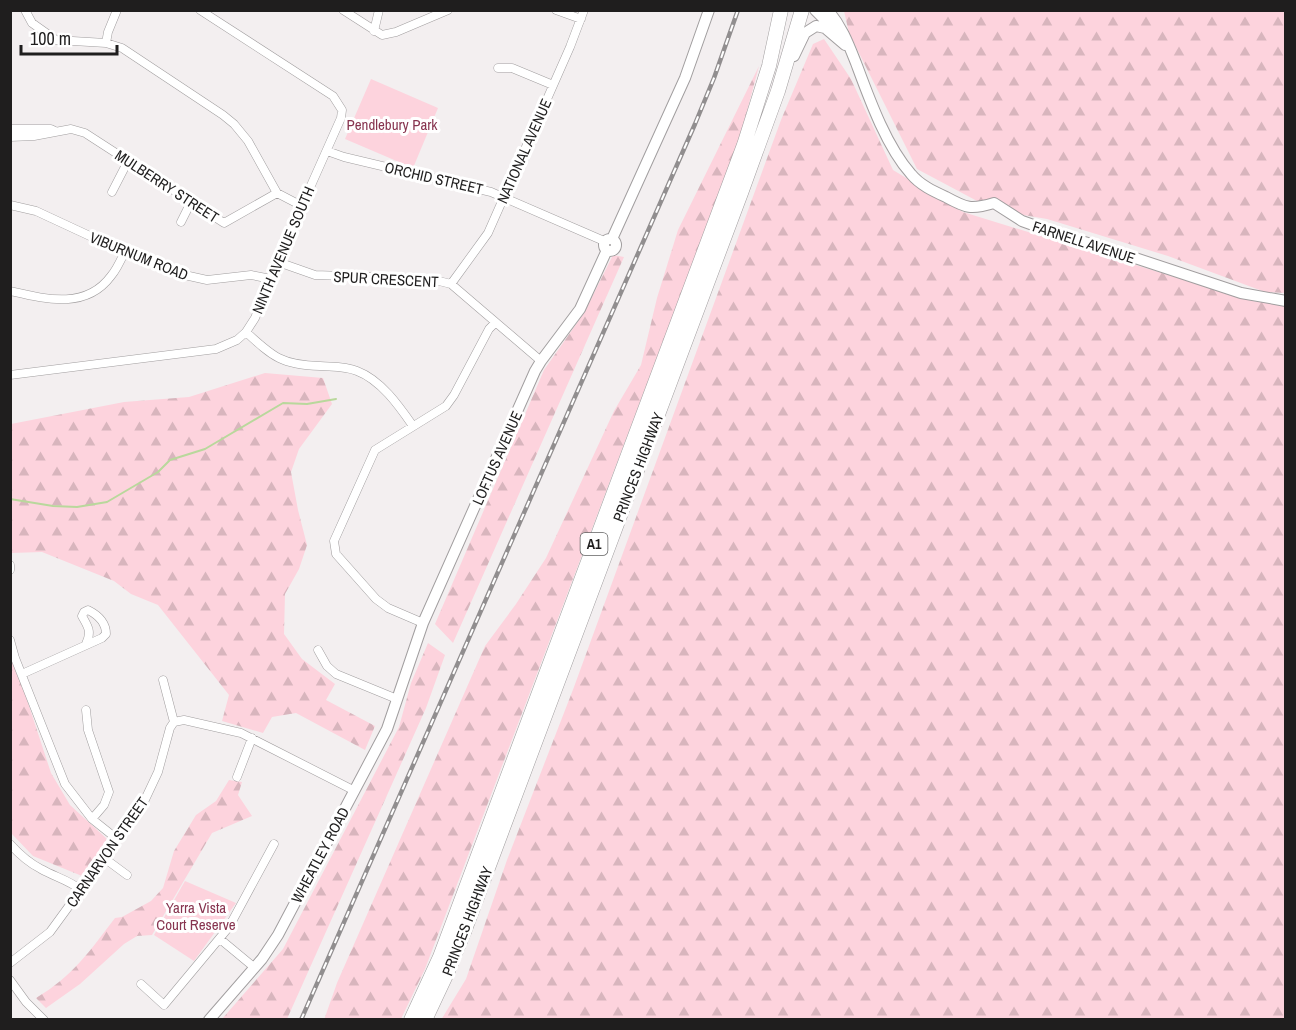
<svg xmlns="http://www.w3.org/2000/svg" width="1296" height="1030" font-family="'Archivo Narrow',sans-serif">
	<defs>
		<pattern id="forest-firs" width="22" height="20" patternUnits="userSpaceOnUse" patternTransform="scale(1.5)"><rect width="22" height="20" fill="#fdd3dd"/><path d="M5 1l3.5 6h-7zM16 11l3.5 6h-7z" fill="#d8b5bd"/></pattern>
	</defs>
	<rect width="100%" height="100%" fill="#f3eff0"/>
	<path fill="url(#forest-firs)" d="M844,11H1285V293L1265,292L1168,256L1047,219L994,210L917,169L849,33Z
		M824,39L851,79L893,170L963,212L1253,301L1285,305V1019L441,1020L466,979L507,860L574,687L781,120L813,44Z
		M759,66L739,141L425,969L401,1019L324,1020L337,983L485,646L516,604L546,558L614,411L641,365L657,298L678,230Z
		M613,255L624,257L453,643L435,624L544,370L584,313Z
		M265,373L323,378L332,404L299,449L291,472L298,510L307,545L299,569L285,594L284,634L302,659L335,684L326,700L375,726L365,750L296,713L272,717L263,733L222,721L229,695L158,605L131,594L114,581L42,552L11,553V424L124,402L189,397Z
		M428,643L445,655L426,708L287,1019H222L283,949L399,727L411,683Z
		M10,648L51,773L70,805L107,839L82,876L33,856L11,833Z
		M229,780L242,782L238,795L252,816L212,833L152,935L137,936L124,944L80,984L46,1008L36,998C73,976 89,952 115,918L122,917L151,901L163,888L174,851L196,815L216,801Z"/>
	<path fill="#fdd3dd" d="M371,79L438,108L413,168L345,139Z
		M185,881L236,903L194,961L154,935Z"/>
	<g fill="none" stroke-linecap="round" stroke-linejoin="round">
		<path stroke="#b9d89c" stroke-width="2" d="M10,499L53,506L77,507L107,502L158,472L170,460L205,449L283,403L307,404L336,399"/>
		<g stroke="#a19e9f" stroke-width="9">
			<path id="street" d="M25,10L32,23L56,40L106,43L122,48L223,115L234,124L248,141L277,193L302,206
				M343,10L382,35L396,32L448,10
				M556,10L581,19
				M374,31L379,10
				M106,43L108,32L117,10
				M498,68H512L553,85
				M10,129H51L55,131
				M10,137L34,136L71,129L85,133L224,223L277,193
				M327,151L344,157L491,192L604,241
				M112,192L128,161
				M10,205L36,211L92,237L180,274L207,280L251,275L271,279
				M181,222L191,202
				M278,262L315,275L431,279L451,284L541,361
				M451,284L488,233L570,47L584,10
				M10,291C45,299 86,310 111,276C117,269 121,260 125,251
				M246,332C273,357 282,365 320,366C332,367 345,366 357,371C381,380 399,406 413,426
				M10,375L216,349L237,340L246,332L255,318L284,246L341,118L342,110L333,96L200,10
				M10,565V570
				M423,623L388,608L376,599L336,554L334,541L375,450L446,406L454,395L489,329L495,323
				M10,640L15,658L65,784L92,819L117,839
				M318,650L327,666L336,674L397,699
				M22,674L102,638L106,634C106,623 98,615 88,610L84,612L82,616C88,627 92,631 86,644
				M163,680L174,722
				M86,710L88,730L109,792L104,805L92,819
				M174,722L184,720L241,733L355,791
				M237,777L252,738
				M10,844C19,854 29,863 41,869C55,877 69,880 81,890
				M104,858L127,875
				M220,939L255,968
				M10,963L50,932L142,806L158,772L170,728L174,722
				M10,980L26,1002L44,1020
				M141,984L164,1005L229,927L274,844"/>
		</g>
		<g stroke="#a19e9f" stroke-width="12">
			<path id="secondary" d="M815,10L834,29
				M828,10C842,27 848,43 856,63C869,98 886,146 911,174C920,185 933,191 946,197C966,208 971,210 994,203L1022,221L1061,235L1108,249L1241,293L1286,301
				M794,56L805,33L816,26L825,28L845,45
				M604 245a6 6 0 1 1 12 0a6 6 0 1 1-12 0Z
				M612,239L685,78L709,10
				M209,1020L262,959L278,935L387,729L423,623L535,371L541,361L580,309L607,250"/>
		</g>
		<g stroke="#a19e9f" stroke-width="15">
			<path id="highway" d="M411,1020L440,957L455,917L744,145L769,66L781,10
				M425,1020L448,971L464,932L741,193L778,91L802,10"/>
		</g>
		<use href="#street" stroke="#fff" stroke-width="8"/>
		<use href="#secondary" stroke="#fff" stroke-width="10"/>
		<use href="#highway" stroke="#fff" stroke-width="14"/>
		<g stroke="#918e8f" stroke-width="4.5">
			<path id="rail" d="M301,1020L695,124L714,78L738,10"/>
		</g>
		<use href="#rail" stroke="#fff" stroke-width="2" stroke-dasharray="7" stroke-linecap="butt"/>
	</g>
	<g text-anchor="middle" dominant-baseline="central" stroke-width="6" stroke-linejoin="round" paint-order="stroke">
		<rect fill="#fff" stroke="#626262" stroke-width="1.5" x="580.5" y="533" width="27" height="22" rx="4.5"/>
		<g font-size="14" font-weight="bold" fill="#1f1e1e">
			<text x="594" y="544">A1</text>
		</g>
		<g font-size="15" fill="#87344f" stroke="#fff">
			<text x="392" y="124">Pendlebury Park</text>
			<text x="196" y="907">Yarra Vista<tspan x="196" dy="17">Court Reserve</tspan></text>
		</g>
		<g font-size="15" fill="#1f1e1e" stroke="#fff">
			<text transform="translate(524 151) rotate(-66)">NATIONAL AVENUE</text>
			<text transform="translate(434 178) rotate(13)">ORCHID STREET</text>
			<text transform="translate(167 186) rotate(33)">MULBERRY STREET</text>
			<text transform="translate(1084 242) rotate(18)">FARNELL AVENUE</text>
			<text transform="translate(283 250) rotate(-67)">NINTH AVENUE SOUTH</text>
			<text transform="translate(139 256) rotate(22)">VIBURNUM ROAD</text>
			<text transform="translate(386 279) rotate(3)">SPUR CRESCENT</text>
			<text transform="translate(497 458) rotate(-66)">LOFTUS AVENUE</text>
			<text transform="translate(638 467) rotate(-69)">PRINCES HIGHWAY</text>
			<text transform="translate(107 852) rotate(-55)">CARNARVON STREET</text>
			<text transform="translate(320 855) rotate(-62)">WHEATLEY ROAD</text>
			<text transform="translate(467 921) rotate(-69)">PRINCES HIGHWAY</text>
		</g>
	</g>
	<rect width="1296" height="1030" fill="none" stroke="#1f1e1e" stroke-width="24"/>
	<path d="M21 45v9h96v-9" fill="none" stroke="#1f1e1e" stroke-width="3"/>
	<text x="30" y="45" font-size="18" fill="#1f1e1e" stroke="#ffffff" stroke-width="4.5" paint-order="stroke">100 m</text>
</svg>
